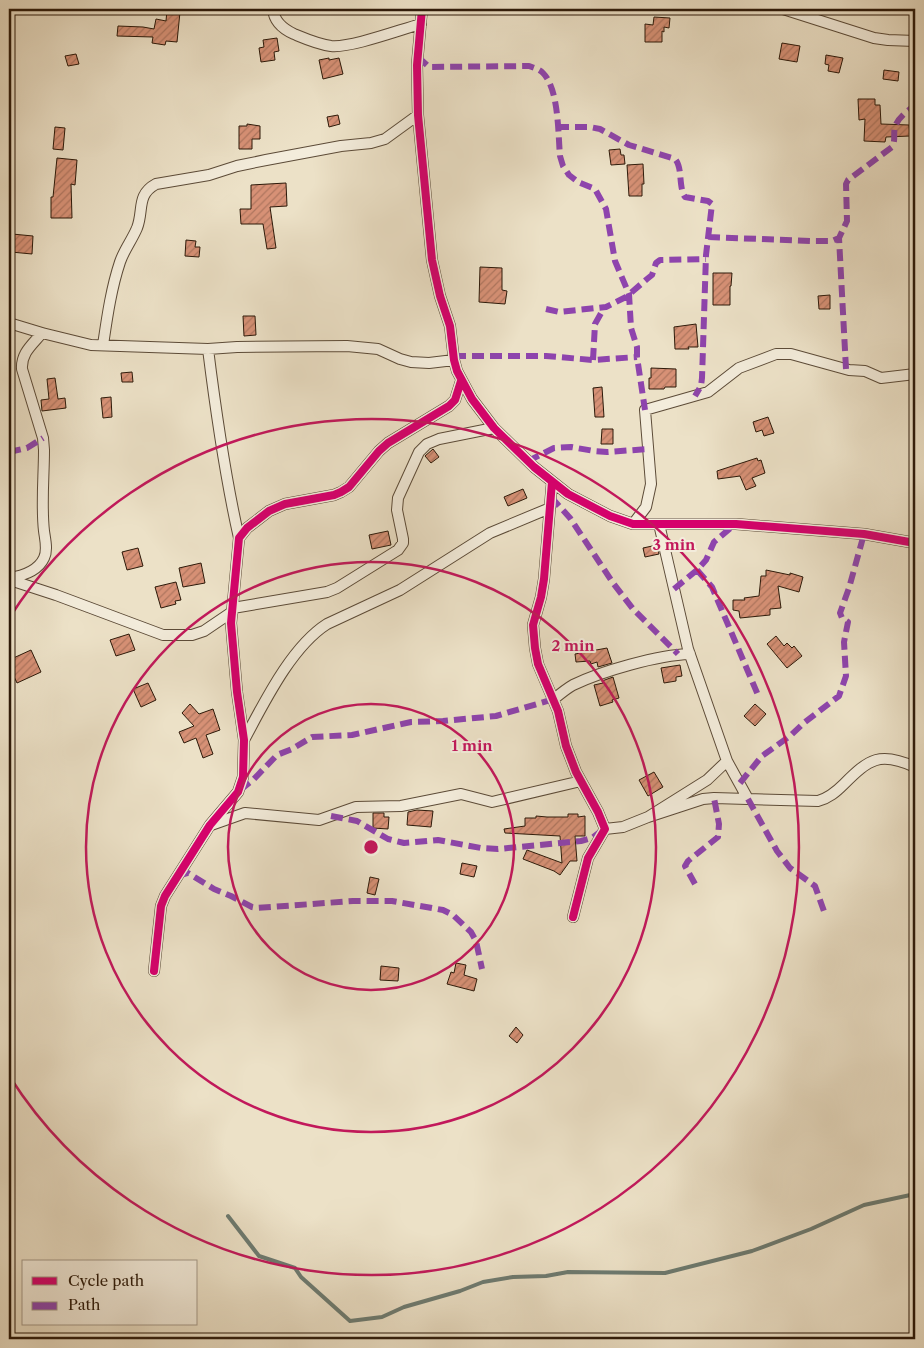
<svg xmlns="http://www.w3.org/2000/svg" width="924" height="1348" font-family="'Libre Caslon Text',serif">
	<defs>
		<pattern id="building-hatch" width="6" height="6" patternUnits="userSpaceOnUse" patternTransform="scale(1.25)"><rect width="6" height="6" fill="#d79176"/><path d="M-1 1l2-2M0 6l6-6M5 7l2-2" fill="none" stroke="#af765f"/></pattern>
	</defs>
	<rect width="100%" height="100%" fill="#ece1c7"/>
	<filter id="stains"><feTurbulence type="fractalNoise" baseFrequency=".004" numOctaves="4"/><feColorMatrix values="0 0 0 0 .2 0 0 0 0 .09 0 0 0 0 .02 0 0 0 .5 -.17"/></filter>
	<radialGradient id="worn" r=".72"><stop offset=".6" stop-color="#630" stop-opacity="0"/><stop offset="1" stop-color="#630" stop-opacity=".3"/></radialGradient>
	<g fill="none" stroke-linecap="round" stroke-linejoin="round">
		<path stroke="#6d7b71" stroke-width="4" d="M228,1216L259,1256L295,1268L301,1277L350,1321L382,1317L404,1307L460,1291L483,1282L513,1277L546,1276L568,1272L665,1273L752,1251L811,1229L864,1205L915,1194"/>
	</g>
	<path fill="url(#building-hatch)" stroke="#2c1909" d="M167,10L180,12L177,42L166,41L165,45L152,43L153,37L117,36L118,26L143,27L154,29L156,19L166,21Z
		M654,17L670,18L669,28L664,27V32L662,31V42H645V24L653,25Z
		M277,38L279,51L274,52L275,60L261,62L259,48L264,47L263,40Z
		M782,43L800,46L797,62L779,59Z
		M76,54L79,64L68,66L65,56Z
		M826,55L843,58L839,73L828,71L829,65L825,64Z
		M329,58V60L339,58L343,74L323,79L319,60Z
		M884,70L899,72L898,81L883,79Z
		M858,99H875V105H880L881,124L909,125L910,136L886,137L885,142L864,141L865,119L859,120Z
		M338,115L340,124L329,127L327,117Z
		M247,124L260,126V139H252V149H239V126H247Z
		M55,127L65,128L63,150L53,149Z
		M620,149L621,155H624L625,164L611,165L609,150Z
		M57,158L77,160L75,185L71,184L72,218H51V197H53Z
		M643,164L644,184H642V196H629L627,165Z
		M286,183L287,206L270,207L276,248L267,249L263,224H241L240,209H251V185Z
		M12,234L33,236L32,254L11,252Z
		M186,240L196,241L195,247H200L199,257L185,256Z
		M480,267L502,268V290L507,291L505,304L479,302Z
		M713,273H732L731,286H730V305H713Z
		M830,295V309H819L818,296Z
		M243,316H255L256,335L244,336Z
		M696,324L698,347H688L689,349H675L674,327Z
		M651,368L676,369V387H665L664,389H649V378H651Z
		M132,372L133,382H122L121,373Z
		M55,378L58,399L65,398L66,408L42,411L41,400L49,399L47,379Z
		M602,387L604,417H595L593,388Z
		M111,397L112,417L103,418L101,398Z
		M768,417L774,433L764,436L762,430L756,432L753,422Z
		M602,429H613V444H601Z
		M433,449L439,457L431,463L425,456Z
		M757,458L758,461L761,460L765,473L752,478L756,486L746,490L740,476L718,479L717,471Z
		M523,489L527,498L508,506L504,497Z
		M388,531L391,545L372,549L369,535Z
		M657,545L659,554L645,557L643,548Z
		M138,548L143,566L127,570L122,552Z
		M201,563L205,583L183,587L179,568Z
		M766,570L790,575V573L803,577L799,592L778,586L781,608L770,609V615L740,618L739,611L733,610V600H745L744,598L759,596L761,576H766Z
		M176,582L181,600L175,601L176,604L161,608L155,587Z
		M129,634L135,650L116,656L110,640Z
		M776,636L784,646L787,643L792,648L794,646L802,656L787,668L767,644Z
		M607,648L612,663L598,667L597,662L591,664L590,661L576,662L575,654Z
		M31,650L41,672L17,683L9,666V660Z
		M680,665L682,676L676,677V681L664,683L661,668Z
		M613,677L619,698L612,700L613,702L600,706L594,685L603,683L602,681Z
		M148,683L156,700L141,707L133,689Z
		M190,704L199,714L213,709L220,730L206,735L213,754L203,758L196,738L184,743L179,732L194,726L182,713Z
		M755,704L766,714L755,726L744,716Z
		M654,772L663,787L648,796L639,780Z
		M417,810L433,811L431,827L407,825L408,812Z
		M373,813H384V817H389L388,829L373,828Z
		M568,814H578V817L585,816V836H575L577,861H570L560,875L554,871L523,859L527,850L562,863L560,836L505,833L504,829L525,826V818H536V816L547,817H568Z
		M462,863L477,866L474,877L460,874Z
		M370,877L379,879L375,895L367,893Z
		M456,963L466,965L464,975L477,979L474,991L447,984L451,972L454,973Z
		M381,966L399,968L398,981L380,980Z
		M516,1027L523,1035L517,1043L509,1036Z"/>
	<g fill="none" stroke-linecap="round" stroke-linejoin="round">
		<g stroke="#5c4b38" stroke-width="12">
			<path id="street" d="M273,9C274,22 283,29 294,34C306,39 317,44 331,46C351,48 399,30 421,24
				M422,9L417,65L418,115L432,260L440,296L450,326L454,360L457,371L472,399L494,428L534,467L568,494L610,516L633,524H736L864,534L915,543
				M783,9L874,38L888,40L915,41
				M9,323L42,333L91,345L208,349L237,347L347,346L378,349L400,359L411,362L429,363L454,360
				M103,345C107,318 111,289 120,262C124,250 132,240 137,228C144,210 136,195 156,184L209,175L237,166L266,160L341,146L371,143L385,139L418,115
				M208,349C216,413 225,476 239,538
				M552,482L544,579L541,597L533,625L535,648L538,664L558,711L566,746L576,772L598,812L605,829L588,858L573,917
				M633,524L646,507L651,484L645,410L708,392L739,368L776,354H791L849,370L865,371L881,378L915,374
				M659,524L688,649L727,761L748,799
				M9,578C22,576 38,571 44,558C48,550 45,539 44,531C41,505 44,476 44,450L43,438L22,369C21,353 32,345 42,333
				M10,580L56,595L163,635H192L204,631L232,612
				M233,608L327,592L337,588L398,550L403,543V539L397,510L398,498L419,452L427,444L439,439L494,428
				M554,699C560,694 566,689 573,685C602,671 658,655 690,654
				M244,740C264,703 291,647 327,624L400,590L490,533L550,508
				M648,817L703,799L714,798L818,801C829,798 836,792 844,784C869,759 880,751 915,767
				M211,825L245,813L319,820L356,807L401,806L461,794L492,802L581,781
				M605,829L623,827L648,817L707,780L727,761
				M154,971L161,906L165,896L210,825L238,792L243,777L244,740L237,692L231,623L239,538L247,528L269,511L285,504L334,495L341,492L349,487L379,451L388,443L449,406L455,400L461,381"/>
		</g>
		<use href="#street" stroke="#f3ecdb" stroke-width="10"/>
		<path stroke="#8e44ad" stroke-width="6" stroke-dasharray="12 6" stroke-linecap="butt" d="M418,57L429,67L529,66C534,68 539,69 543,73C559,89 558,134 560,156L563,166L569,175L578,182L595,189L606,209L615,261L629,294L631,328L637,347V357L645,410
			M557,127H590L600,129L629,145L675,159C683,168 678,186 685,197L708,201L712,204L706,255L702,378L701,386L695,396
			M708,237L811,241H832L839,238
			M546,309L559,312L606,307L626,297L647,279L652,275L656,263L660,260L706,259
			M454,356H546L593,360L637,357
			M593,360L595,324L604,308
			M846,369L839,238L847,221L846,184L848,180L892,147C896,140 893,134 895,127C898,117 908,111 915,105
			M9,452L27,448L43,438
			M528,461L554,448L571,447L594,451L607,452L648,449
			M551,497L570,518L613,583L633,609L678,654
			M697,570L712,587L758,695
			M674,589L697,570L706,560L714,542L734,525
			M740,783L762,756L790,736L805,722L839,696L846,676L844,642L848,622L842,618L840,613L849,588L864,534
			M240,790L253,780L277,755L292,749L312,737L352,735L411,722L443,721L496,716L554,699
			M748,799L777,851L790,868L815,886L825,914
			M331,816L357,821L388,839L404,843L438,840L481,848L498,849L581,841L592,838L600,832
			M178,876L188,873L214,889L231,896L252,907L257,908L353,901H392L443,910L453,915L471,932L476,941L482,969
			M695,884L685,866L688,861L718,837L719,824L714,798"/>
		<g stroke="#f3ecdb" stroke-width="11">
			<path id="cycleway" d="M422,9L417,65L418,115L432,260L440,296L450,326L454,360L457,371L472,399L494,428L534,467L568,494L610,516L633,524H736L864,534L915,543
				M552,482L544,579L541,597L533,625L535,648L538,664L558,711L566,746L576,772L598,812L605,829L588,858L573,917
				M154,971L161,906L165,896L210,825L238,792L243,777L244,740L237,692L231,623L239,538L247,528L269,511L285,504L334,495L341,492L349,487L379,451L388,443L449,406L455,400L461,381"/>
		</g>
		<use href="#cycleway" stroke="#d6006c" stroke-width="8"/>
	</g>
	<g fill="none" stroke="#c2185b" stroke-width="2.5">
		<circle cx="371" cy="847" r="143"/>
		<circle cx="371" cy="847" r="285"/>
		<path d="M10 617A428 428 0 1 1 10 1077"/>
	</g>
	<circle cx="371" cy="847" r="8" fill="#c2185b" stroke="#f3ecdb" stroke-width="2.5"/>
	<g font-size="15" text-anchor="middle" font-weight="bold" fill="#c2185b" stroke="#f3ecdb" stroke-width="4" stroke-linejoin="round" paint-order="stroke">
		<text x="674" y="550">3 min</text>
		<text x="573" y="651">2 min</text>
		<text x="472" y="751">1 min</text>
	</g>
	<rect width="924" height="1348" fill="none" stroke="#ece1c7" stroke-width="30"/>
	<rect x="10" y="10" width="904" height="1328" fill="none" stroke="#2c1909" stroke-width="2.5"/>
	<rect x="15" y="15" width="894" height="1318" fill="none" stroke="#2c1909"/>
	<rect x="22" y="1260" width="175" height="65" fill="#f3ecdb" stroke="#a39887"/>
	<rect x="32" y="1277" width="25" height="8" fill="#d6006c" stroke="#a39887"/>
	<text x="68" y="1286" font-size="15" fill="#2c1909">Cycle path</text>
	<rect x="32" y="1302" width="25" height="8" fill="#8e44ad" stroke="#a39887"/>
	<text x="68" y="1310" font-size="15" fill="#2c1909">Path</text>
	<rect width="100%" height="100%" filter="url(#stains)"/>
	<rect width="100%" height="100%" fill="url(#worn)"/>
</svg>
